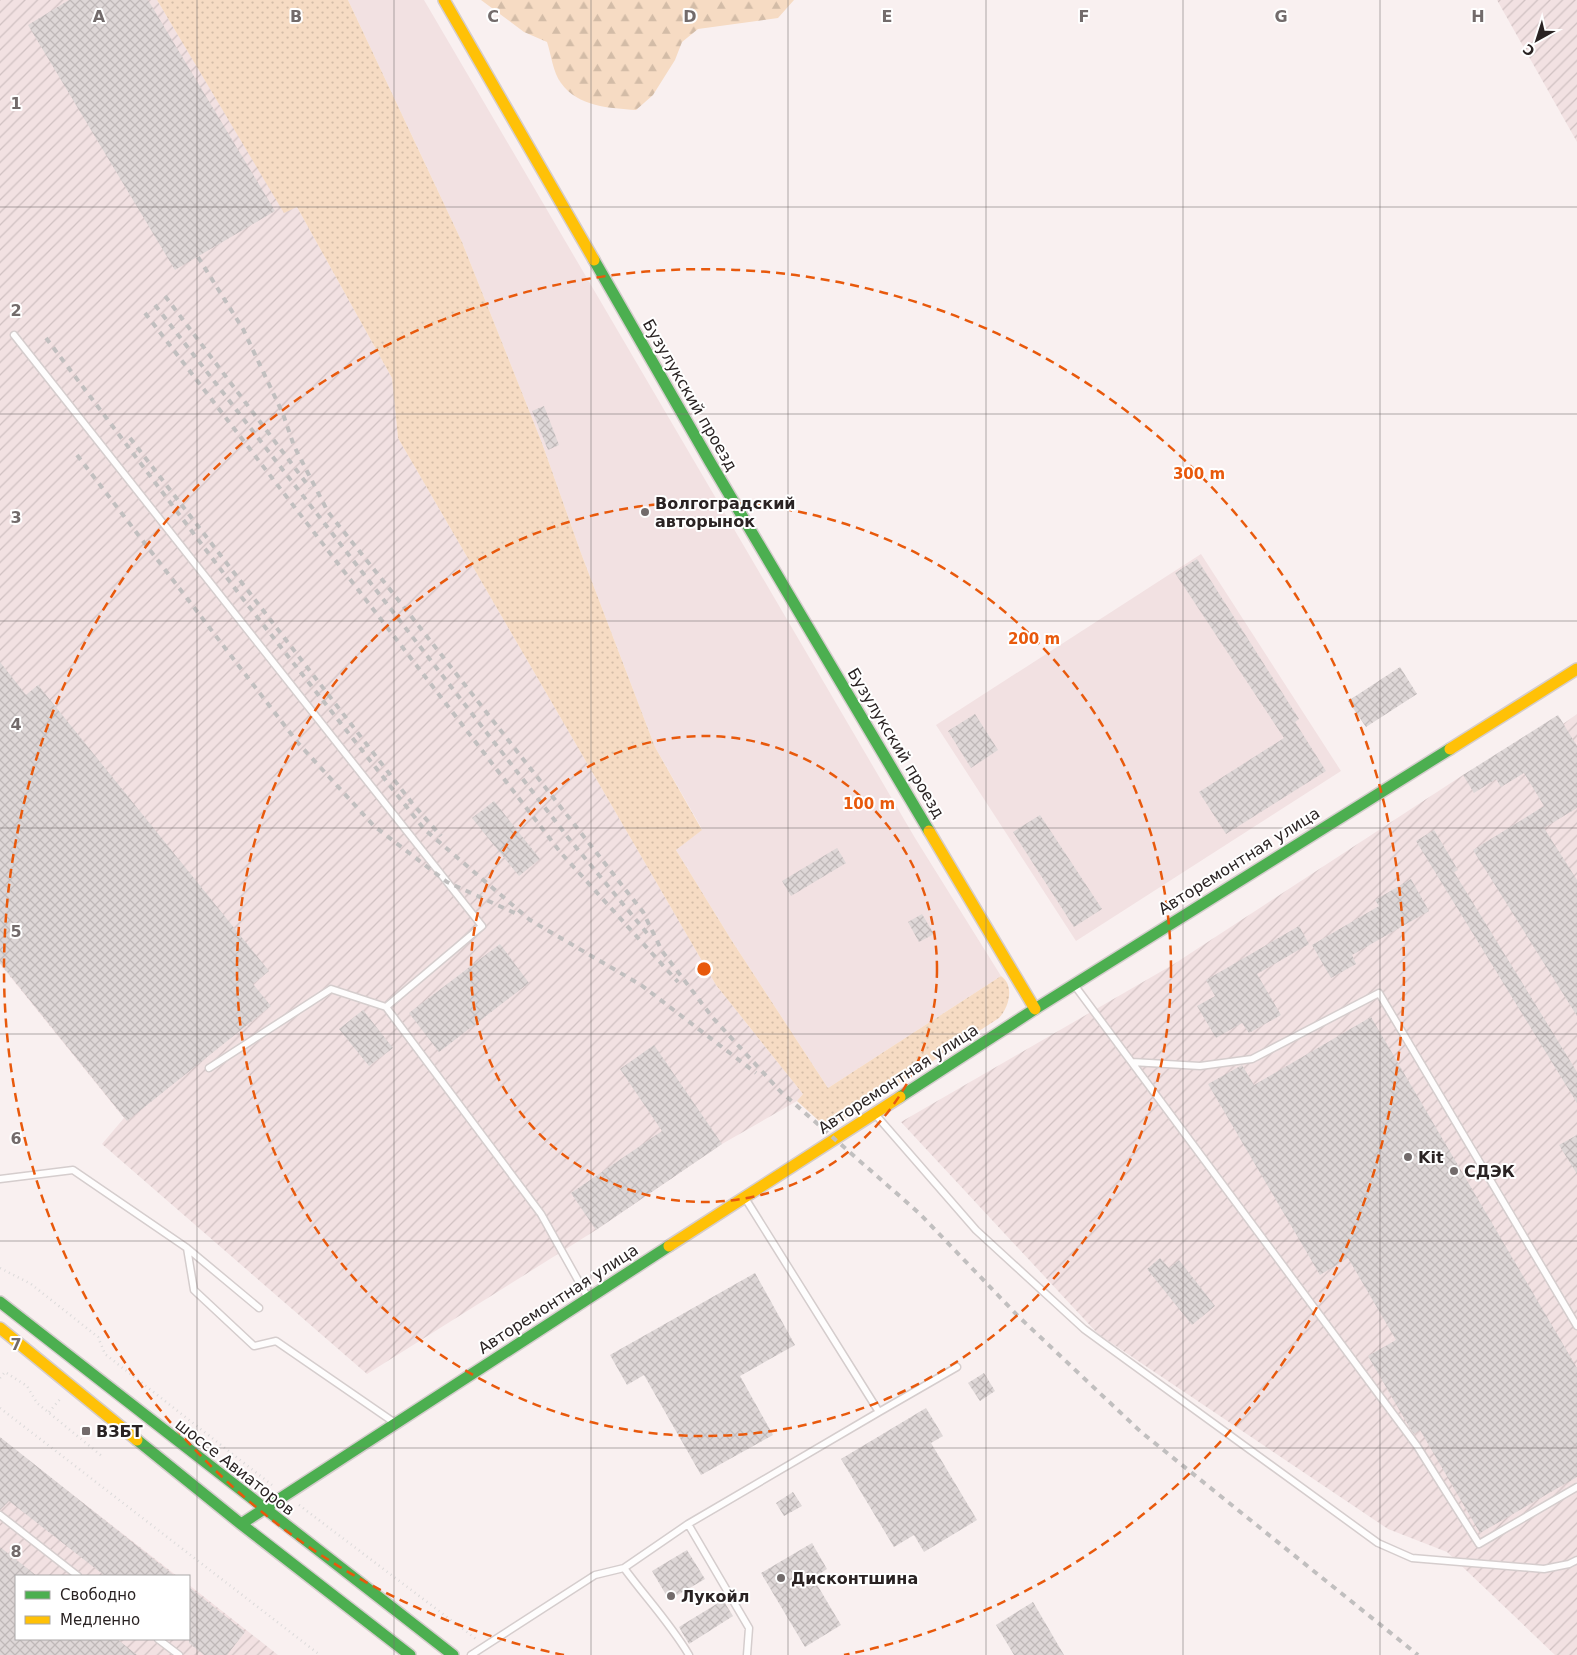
<svg xmlns="http://www.w3.org/2000/svg" width="1577" height="1655" font-family="'DejaVu Sans',sans-serif">
	<defs>
		<pattern id="industrial-furrows" width="10" height="10" patternUnits="userSpaceOnUse" patternTransform="scale(1.25)"><rect width="10" height="10" fill="#f2e1e2"/><path d="M-1 1l2-2M0 10L10 0M9 11l2-2" fill="none" stroke="#d0c1c2"/></pattern>
		<pattern id="grass-dots" width="8" height="8" patternUnits="userSpaceOnUse" patternTransform="scale(1.25)"><rect width="8" height="8" fill="#f6dbc3"/><path d="M2 2h.1M6 6h.1" fill="none" stroke="#d3bca7" stroke-width="1.8" stroke-linecap="round"/></pattern>
		<pattern id="forest-firs" width="22" height="20" patternUnits="userSpaceOnUse" patternTransform="scale(1.25)"><rect width="22" height="20" fill="#f6dbc3"/><path d="M5 1l3.5 6h-7zM16 11l3.5 6h-7z" fill="#d3bca7"/></pattern>
		<pattern id="building-cross-hatch" width="8" height="8" patternUnits="userSpaceOnUse" patternTransform="scale(1.25)"><rect width="8" height="8" fill="#ded7d7"/><path d="M0 0l8 8M0 8l8-8" fill="none" stroke="#bfb8b8"/></pattern>
	</defs>
	<rect width="100%" height="100%" fill="#f9f0f0"/>
	<path fill="#f2e1e2" d="M348,0H424L915,838L1001,976L828,1088L732,941L676,850L702,829L655,747L581,553L542,443L462,242Z
		M1201,554L1341,771L1076,941L936,725Z"/>
	<path fill="url(#industrial-furrows)" d="M0,0H157L284,212L297,207L392,378L398,438L716,985L803,1094L797,1101L722,1144L596,1230L367,1374L102,1144L124,1118L0,964Z
		M1497,0H1577V142Z
		M1577,714V1655H1555L1447,1552L1388,1529L1098,1334L901,1122L1174,964L1463,775L1563,724Z
		M0,1438L177,1576H16V1639H189V1585L278,1655H0Z"/>
	<path fill="url(#grass-dots)" d="M157,0H348L462,242L542,443L581,553L655,747L702,830L676,850L732,941L828,1088L1001,976C1015,986 1009,1007 999,1018L828,1129L797,1101L803,1094L716,985L398,438L392,378L297,207L284,213Z"/>
	<path fill="url(#forest-firs)" d="M481,0H794L778,18L698,29L682,42L675,60L653,95L636,110C610,108 578,107 561,83C553,73 551,54 547,42L524,32Z"/>
	<path fill="url(#building-cross-hatch)" d="M69,0H148L275,211L175,270L28,25Z
		M544,406L559,445L548,450L532,411Z
		M1197,559L1299,719L1295,722L1326,771L1226,834L1199,792L1284,738L1175,573Z
		M0,662L26,695L38,685L269,971L253,984L271,1006L127,1121L0,963Z
		M1400,667L1417,694L1366,727L1348,701Z
		M975,714L998,750L971,768L948,731Z
		M1558,715L1577,746V808L1544,828L1577,880V1016L1473,850L1544,806L1524,773L1501,787L1496,779L1474,793L1463,775Z
		M494,801L540,859L519,876L472,818Z
		M1040,815L1102,909L1074,927L1013,832Z
		M1434,830L1458,870L1454,872L1577,1072V1103L1416,841Z
		M837,848L846,863L791,896L782,881Z
		M1411,879L1429,911L1352,955L1356,964L1331,978L1312,945L1379,906L1375,900Z
		M922,914L934,934L919,942L908,922Z
		M1299,926L1309,944L1257,974L1281,1015L1249,1033L1242,1023L1216,1038L1197,1006L1215,996L1206,980Z
		M500,944L529,983L439,1052L409,1013Z
		M363,1010L393,1048L369,1066L339,1029Z
		M1371,1017L1577,1368V1477L1480,1533L1420,1430L1414,1434L1411,1430L1368,1356L1396,1340L1348,1258L1320,1275L1208,1084L1242,1065L1254,1085Z
		M654,1045L722,1144L596,1230L571,1193L662,1131L620,1069Z
		M1577,1135V1174L1559,1145Z
		M1160,1258L1169,1268L1179,1260L1215,1306L1192,1325L1147,1269Z
		M755,1273L795,1345L740,1376L773,1435L701,1475L644,1375L627,1385L610,1355Z
		M984,1373L995,1391L980,1401L968,1383Z
		M926,1408L943,1436L931,1443L977,1520L924,1552L914,1535L894,1547L841,1459Z
		M0,1437L175,1576H105L9,1501L0,1510Z
		M793,1492L802,1506L784,1516L776,1503Z
		M812,1543L827,1569L813,1578L841,1625L805,1647L761,1573Z
		M0,1547L37,1576H16V1639H117L137,1655H0Z
		M687,1550L705,1579L669,1600L652,1571Z
		M189,1587L245,1632L227,1655H204L189,1643Z
		M723,1600L733,1616L689,1644L679,1627Z
		M1033,1602L1064,1655H1014L996,1625Z"/>
	<g fill="none" stroke-linecap="round" stroke-linejoin="round">
		<g stroke="#d5cdcd" stroke-width="9">
			<path id="lane" d="M14,335L482,926L386,1007L541,1214L588,1298
				M1075,986L1417,1446L1479,1544L1577,1487
				M1132,1062L1200,1066L1252,1059L1379,993L1577,1326
				M209,1068L331,989L386,1007
				M875,1114L976,1230L1084,1329L1378,1543L1412,1558L1544,1569L1569,1564L1577,1560
				M0,1179L73,1170L187,1248L194,1290L254,1346L276,1341L395,1423
				M187,1248L259,1308
				M879,1412L957,1367
				M0,1515L78,1576
				M688,1524L749,1628L747,1655
				M624,1568L688,1524L879,1412L745,1198
				M158,1639L179,1655
				M471,1655L595,1575L624,1568C646,1598 670,1623 689,1655"/>
		</g>
		<g stroke="#d5cdcd" stroke-width="14">
			<path id="fast" d="M594,260L710,462L929,831
				M900,1097L1035,1009L1450,749
				M0,1302L453,1655
				M137,1440L241,1524L410,1655
				M241,1524L669,1246"/>
		</g>
		<g stroke="#d5cdcd" stroke-width="14">
			<path id="slow" d="M444,0L594,260
				M1450,749L1577,669
				M929,831L1035,1009
				M669,1246L900,1097
				M0,1328L137,1440"/>
		</g>
		<path stroke="#dcdada" stroke-width="2.5" stroke-dasharray="1 4" stroke-linecap="butt" d="M0,1268L31,1284L98,1337L105,1354L272,1485
			M0,1378L5,1372L27,1386L37,1403L103,1457
			M0,1408L320,1655
			M49,1412L61,1398
			M299,1505L476,1639"/>
		<use href="#lane" stroke="#fefdfd" stroke-width="6"/>
		<use href="#fast" stroke="#4caf50" stroke-width="11"/>
		<use href="#slow" stroke="#ffc107" stroke-width="11"/>
		<path stroke="#c1bfbf" stroke-width="4" stroke-dasharray="6 6" stroke-linecap="butt" d="M198,257L243,329L283,414L294,446L328,512L396,597L643,912L662,951L713,1018L780,1091L919,1213L1018,1316L1141,1432L1418,1655
			M165,296L310,488
			M155,305L570,840L651,938
			M145,313L561,853L678,982
			M46,338L243,599L424,829L530,920L641,985L756,1073
			M130,438L412,803L441,836
			M77,455L298,743L374,826L447,882L517,914"/>
	</g>
	<path fill="none" stroke="#726b6b" stroke-width="1" stroke-opacity="0.55" d="M197,0V1655M394,0V1655M591,0V1655M788,0V1655M986,0V1655M1183,0V1655M1380,0V1655M0,207H1577M0,414H1577M0,621H1577M0,828H1577M0,1034H1577M0,1241H1577M0,1448H1577"/>
	<g fill="none" stroke="#e8590c" stroke-width="2.5" stroke-dasharray="9 6">
		<circle cx="704" cy="969" r="233"/>
		<circle cx="704" cy="969" r="467"/>
		<path d="M564 1655A700 700 0 1 1 844 1655"/>
	</g>
	<g fill="#726b6b" stroke="#fff" stroke-width="2">
		<circle cx="645" cy="512" r="5"/>
		<circle cx="1408" cy="1157" r="5"/>
		<circle cx="1454" cy="1171" r="5"/>
		<rect x="81" y="1426" width="10" height="10" rx="2.5"/>
		<circle cx="781" cy="1578" r="5"/>
		<circle cx="671" cy="1596" r="5"/>
	</g>
	<g text-anchor="middle" dominant-baseline="central" stroke-width="4" stroke-linejoin="round" paint-order="stroke">
		<g font-size="16" fill="#2a2323" stroke="#fff">
			<text transform="translate(690 395) rotate(60)">Бузулукский проезд</text>
			<text transform="translate(896 743) rotate(59)">Бузулукский проезд</text>
			<text transform="translate(1239 861) rotate(-32)">Авторемонтная улица</text>
			<text transform="translate(898 1079) rotate(-33)">Авторемонтная улица</text>
			<text transform="translate(558 1299) rotate(-33)">Авторемонтная улица</text>
			<text transform="translate(235 1467) rotate(38)">шоссе Авиаторов</text>
		</g>
		<g font-size="16" font-weight="bold" fill="#2a2323" stroke="#fff" text-anchor="start">
			<text x="655" y="503">Волгоградский<tspan x="655" dy="18">авторынок</tspan></text>
			<text x="1418" y="1157">Kit</text>
			<text x="1464" y="1171">СДЭК</text>
			<text x="96" y="1431">ВЗБТ</text>
			<text x="791" y="1578">Дисконтшина</text>
			<text x="681" y="1596">Лукойл</text>
		</g>
	</g>
	<g font-size="16" text-anchor="middle" font-weight="bold" fill="#726b6b" stroke="#fff" stroke-width="4" stroke-linejoin="round" paint-order="stroke">
		<text x="99" y="22">A</text>
		<text x="296" y="22">B</text>
		<text x="493" y="22">C</text>
		<text x="690" y="22">D</text>
		<text x="887" y="22">E</text>
		<text x="1084" y="22">F</text>
		<text x="1281" y="22">G</text>
		<text x="1478" y="22">H</text>
		<text x="16" y="109">1</text>
		<text x="16" y="316">2</text>
		<text x="16" y="523">3</text>
		<text x="16" y="730">4</text>
		<text x="16" y="937">5</text>
		<text x="16" y="1144">6</text>
		<text x="16" y="1350">7</text>
		<text x="16" y="1557">8</text>
	</g>
	<circle cx="704" cy="969" r="8" fill="#e8590c" stroke="#fff" stroke-width="2.5"/>
	<g font-size="15" text-anchor="middle" font-weight="bold" fill="#e8590c" stroke="#fff" stroke-width="4" stroke-linejoin="round" paint-order="stroke">
		<text x="1199" y="479">300 m</text>
		<text x="1034" y="644">200 m</text>
		<text x="869" y="809">100 m</text>
	</g>
	<rect x="15" y="1575" width="175" height="65" fill="#ffffff" stroke="#aaa7a7"/>
	<rect x="25" y="1591" width="25" height="8" fill="#4caf50" stroke="#aaa7a7"/>
	<text x="60" y="1600" font-size="15" fill="#2a2323">Свободно</text>
	<rect x="25" y="1616" width="25" height="8" fill="#ffc107" stroke="#aaa7a7"/>
	<text x="60" y="1625" font-size="15" fill="#2a2323">Медленно</text>
	<g transform="translate(1537 40) rotate(219)" stroke="#ffffff" stroke-width="4" paint-order="stroke">
	<path d="M0-4L9 19L0 12L-9 19Z" fill="#2a2323"/>
	<text y="-8" font-size="14" font-weight="bold" text-anchor="middle" fill="#2a2323">С</text>
	</g>
</svg>
